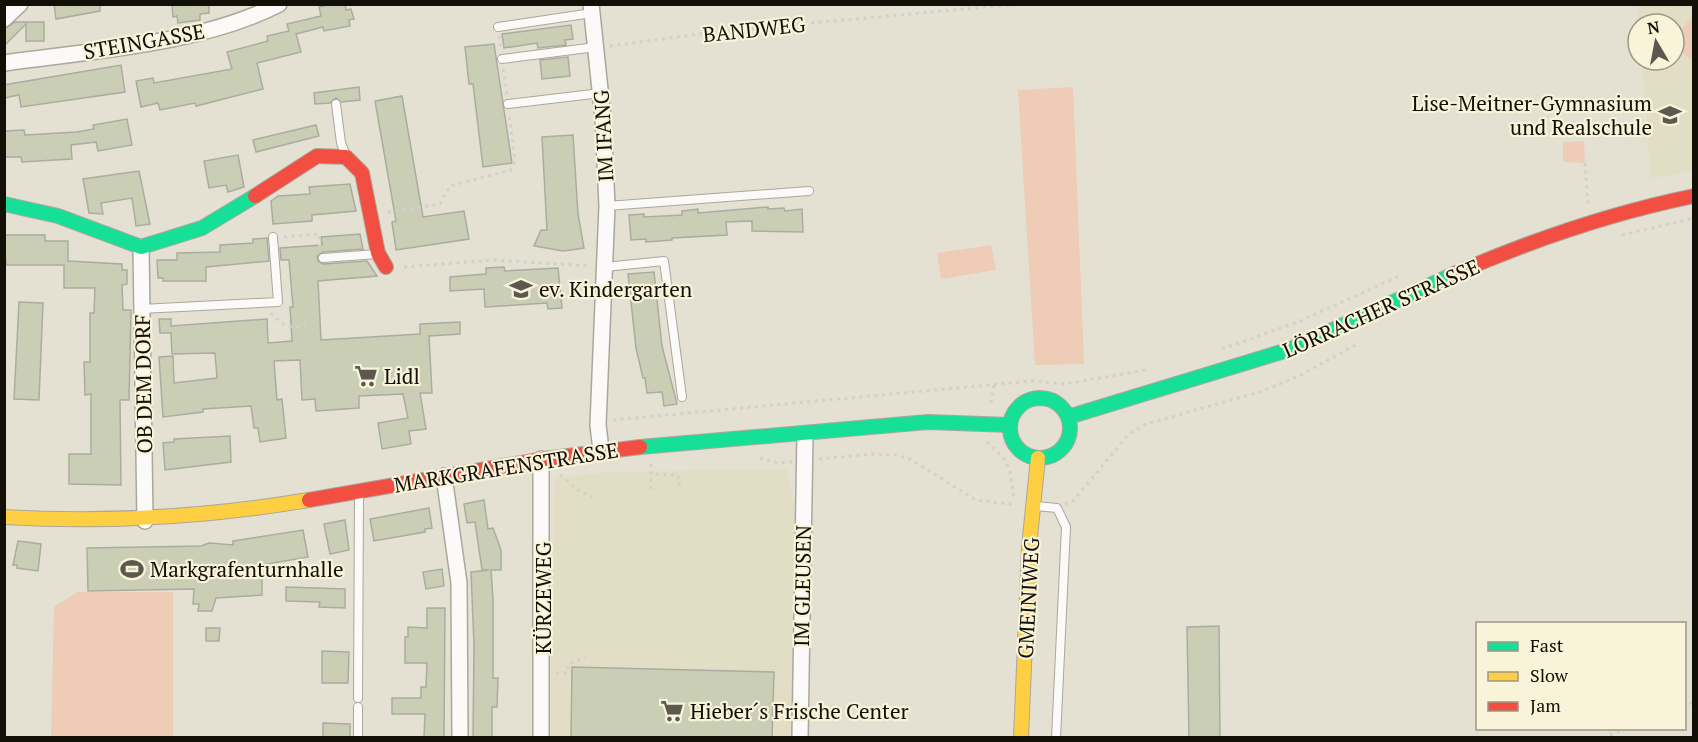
<svg xmlns="http://www.w3.org/2000/svg" width="1698" height="742" font-family="'PT Serif',serif">
	<rect width="100%" height="100%" fill="#e4e1d3"/>
	<path fill="#e2ddc5" d="M1637,5H1693V170L1651,179L1642,60H1674V24H1639Z
		M787,469L794,505L792,737L549,738L555,479L606,472Z"/>
	<path fill="#eeccb6" d="M1693,14V61L1674,46V40Z
		M1073,87L1084,364L1035,365L1018,90Z
		M1584,141L1585,163L1563,162V142Z
		M991,245L996,270L941,279L937,253Z
		M77,592H173V737H51L54,607Z"/>
	<path fill="#c9ceb5" stroke="#abaca0" stroke-width="1.5" d="M54,4H100V11L56,19Z
		M172,4H209V13L200,14V20L178,23L177,16L173,17Z
		M332,4H345L346,10L351,9L354,19L349,20L350,26L324,31L323,27L296,34L301,52L257,63L263,89L196,106L195,103L160,110L158,103L141,107L136,81L153,78L154,83L232,69L227,52L268,41L267,36L289,31L287,24L321,16L319,7Z
		M15,22H44V41H26V24L4,46V29Z
		M571,25L573,39L565,40L566,45L538,48L537,43L504,48L502,34Z
		M494,44L512,163L483,167L473,84H469L465,47Z
		M568,57L570,76L542,79L540,60Z
		M121,65L125,92L21,107L19,95L4,98V85Z
		M359,87L360,100L341,102L336,98L330,103L315,104L314,93Z
		M402,96L423,217L464,211L469,239L396,250L392,222L396,221L375,101Z
		M127,119L132,145L98,151L96,142L71,145L72,159L22,162L21,157H4V131L24,130L25,135L77,132L94,129L93,125Z
		M316,125L319,136L256,152L253,140Z
		M573,135L578,214L584,248L563,251L534,246L541,230H547L542,137Z
		M238,155L244,187L228,192L226,185L209,188L204,161Z
		M139,171L150,224L136,226L132,198L101,203L103,214L89,213L83,179Z
		M350,184L356,211L312,215V221L273,224L271,201L278,196L310,194L309,187Z
		M768,207V209L784,208L785,211L802,209L803,232L752,231V221L726,222L727,235L672,238V240L646,242V239L631,240L629,215L644,214V217L682,215V211L698,209V213Z
		M360,234L363,249L323,252L317,256L318,261L323,264L367,261L377,276L318,281L321,340L420,334V324L460,322V334L429,336L432,393H420L426,429L409,431L411,444L382,449L378,423L408,418L403,394L359,396V408L316,411L315,399L302,400L300,360L274,361L277,400L282,399L286,438L260,442L258,428H254L251,406L203,409V412L163,417L159,357L173,356L174,383L217,378L215,353L172,354L171,333H160L159,319H171V326L267,319L268,343L292,341L290,307H293L289,260H281L280,248L322,245L321,237Z
		M4,235H45V241H68V261L122,264V270H127V284L122,285L123,310H131L129,400H120L121,485L69,484V454H91V394L85,395L84,362H90V313H94L95,288H64V265H6Z
		M267,238L269,261L206,267V281H163V278H158L157,260H177V253L220,252V245L253,243V239Z
		M504,267L505,271L558,268L562,308L548,309L547,303L485,307L484,289L450,291V277L486,274V268Z
		M654,272L662,346L677,404L664,406L662,392L647,393L645,378H643L636,348L628,274Z
		M19,302L43,303L39,400L14,399Z
		M230,436L231,462L165,470L163,443L174,442V439Z
		M484,500L488,529L493,528L501,550V570H491L493,599V678H498L497,707H492V738H473L474,645L471,572L489,570H482L475,522L467,523L464,504Z
		M429,508L432,528L425,529V532L374,541L370,519Z
		M345,520L349,550L330,554L324,524Z
		M303,530L308,557L262,565V595L216,598L212,611H198L199,604H193L194,589L88,591L87,548L201,546L209,543L233,545V541Z
		M18,541L41,544L38,571L17,568V565H13Z
		M442,569L444,586L426,589L423,572Z
		M286,587L345,589V608L319,607L320,602L286,601Z
		M427,608H445L444,738H424L425,714H392V698H421V687H426L427,663H405V637H408V627L427,628Z
		M1219,626L1220,738H1189L1187,627Z
		M206,628H220L219,641H206Z
		M322,651L349,652L348,683H322Z
		M572,667L774,672L772,738H571Z
		M323,723L350,724V738H323Z"/>
	<g fill="none" stroke-linecap="round" stroke-linejoin="round">
		<g stroke="#aaa79d" stroke-width="10">
			<path id="lane" d="M498,27L592,13
				M502,59L596,47
				M336,104L341,143L345,153
				M508,104L601,93
				M607,206L809,191
				M323,258L377,254
				M605,267L664,261L682,397
				M141,309L278,302L273,237
				M1035,506L1057,508L1066,527L1056,738
				M358,698L359,495
				M358,738V707"/>
		</g>
		<g stroke="#aaa79d" stroke-width="18">
			<path id="street" d="M591,4L603,118L607,206L598,425L601,450
				M4,19L20,4
				M4,63C90,51 202,44 279,4
				M141,247L145,521
				M541,459V738
				M444,476L459,583L460,738
				M800,738L805,434"/>
		</g>
		<g stroke="#aaa79d" stroke-width="16">
			<path id="fast" d="M4,204L58,216L141,247L202,228L255,196
				M1010 428a30 30 0 1 1 60 0a30 30 0 1 1-60 0Z
				M1068,417L1291,349L1454,274
				M640,447L928,422L1010,425"/>
		</g>
		<g stroke="#aaa79d" stroke-width="16">
			<path id="slow" d="M4,517C107,523 207,517 309,500
				M1021,738L1029,547L1038,458"/>
		</g>
		<g stroke="#aaa79d" stroke-width="16">
			<path id="jam" d="M255,196L317,156L346,157L362,173L378,253L386,267
				M1454,274C1532,240 1611,213 1694,196
				M309,500L544,459L640,447"/>
		</g>
		<path stroke="#d1d1cd" stroke-width="3" stroke-dasharray="3 4.5" stroke-linecap="butt" d="M499,36L501,50
			M610,46L713,32L1020,4
			M503,69L507,95
			M1585,163L1588,204
			M388,212L440,204L450,186L511,170L515,161L509,113
			M1622,235L1694,218
			M284,237L319,234L320,249
			M404,267L494,260L591,266
			M271,313C281,325 296,333 310,322
			M1222,349L1298,322L1402,275
			M991,403L994,385
			M613,420L1032,381L1065,384L1146,370
			M987,442L1005,460L1010,472L1014,499
			M760,458L778,463L792,462
			M819,459L873,454L896,455L912,460L976,500L1016,505
			M651,464V474L678,475L680,490
			M560,475L578,490L592,497
			M651,489V474
			M1065,504L1073,501L1129,434L1146,424L1260,392L1301,375L1359,343
			M556,673H567L568,664L586,658
			M1684,709L1694,701
			M1603,738L1626,728"/>
		<use href="#lane" stroke="#fbfaf8" stroke-width="8"/>
		<use href="#street" stroke="#fbfaf8" stroke-width="15"/>
		<use href="#fast" stroke="#16e098" stroke-width="14"/>
		<use href="#slow" stroke="#ffcf43" stroke-width="14"/>
		<use href="#jam" stroke="#f24e42" stroke-width="14"/>
	</g>
	<defs>
		<g id="school-bare" transform="scale(1.8)"><path d="M0-5L7-2L0 1L-7-2ZM-4 1L0 2.5L4 1V4Q0 6-4 4Z" fill="#5b584e" stroke="#f8f3d9" stroke-width="2.5" paint-order="stroke"/></g>
		<g id="supermarket-bare" transform="scale(1.8)"><path d="M-6-5.5h2.5l.6 2H6L4.5 2H-2.5L-4.4-4H-6ZM-1.5 3.2a1.3 1.3 0 1 0 .1 0ZM3 3.2a1.3 1.3 0 1 0 .1 0Z" fill="#5b584e" stroke="#f8f3d9" stroke-width="2.5" paint-order="stroke"/></g>
		<g id="stadium-bare" transform="scale(1.8)"><path d="M0-5a6.5 5 0 1 0 0 10a6.5 5 0 1 0 0-10ZM-3.5-1.8h7v3.6h-7Z" fill="#5b584e" stroke="#f8f3d9" stroke-width="2.5" paint-order="stroke"/></g>
	</defs>
	<g fill-rule="evenodd">
		<use href="#school-bare" x="1670" y="115"/>
		<use href="#school-bare" x="521" y="289"/>
		<use href="#supermarket-bare" x="366" y="376"/>
		<use href="#stadium-bare" x="132" y="569"/>
		<use href="#supermarket-bare" x="672" y="711"/>
	</g>
	<g text-anchor="middle" dominant-baseline="central" stroke-width="4.5" stroke-linejoin="round" paint-order="stroke">
		<g font-size="21" fill="#110f06" stroke="#f8f3d9">
			<text transform="translate(754 29) rotate(-6)">BANDWEG</text>
			<text transform="translate(144 41) rotate(-10)">STEINGASSE</text>
			<text transform="translate(603 136) rotate(-93)">IM IFANG</text>
			<text transform="translate(1381 308) rotate(-24)">LÖRRACHER STRASSE</text>
			<text transform="translate(143 384) rotate(-91)">OB DEM DORF</text>
			<text transform="translate(506 467) rotate(-9)">MARKGRAFENSTRASSE</text>
			<text transform="translate(802 586) rotate(-89)">IM GLEUSEN</text>
			<text transform="translate(543 598) rotate(-90)">KÜRZEWEG</text>
			<text transform="translate(1028 598) rotate(-87)">GMEINIWEG</text>
		</g>
		<g font-size="21" fill="#110f06" stroke="#f8f3d9" text-anchor="start">
			<text x="1652" y="103" text-anchor="end">Lise-Meitner-Gymnasium<tspan x="1652" dy="24">und Realschule</tspan></text>
			<text x="539" y="289">ev. Kindergarten</text>
			<text x="384" y="376">Lidl</text>
			<text x="150" y="569">Markgrafenturnhalle</text>
			<text x="690" y="711">Hieber´s Frische Center</text>
		</g>
	</g>
	<rect width="1698" height="742" fill="none" stroke="#110f06" stroke-width="12"/>
	<rect x="1476" y="622" width="210" height="108" fill="#f8f3d9" stroke="#9c9885" stroke-width="1.5"/>
	<rect x="1488" y="642" width="30" height="9" fill="#16e098" stroke="#9c9885" stroke-width="1.5"/>
	<text x="1530" y="652" font-size="18" fill="#110f06">Fast</text>
	<rect x="1488" y="672" width="30" height="9" fill="#ffcf43" stroke="#9c9885" stroke-width="1.5"/>
	<text x="1530" y="682" font-size="18" fill="#110f06">Slow</text>
	<rect x="1488" y="702" width="30" height="9" fill="#f24e42" stroke="#9c9885" stroke-width="1.5"/>
	<text x="1530" y="712" font-size="18" fill="#110f06">Jam</text>
	<g transform="translate(1656 42) rotate(350)"><circle r="28" fill="#f8f3d9" stroke="#9c9885" stroke-width="1.5"/>
	<path d="M0-4.5L10 22L0 15L-10 22Z" fill="#5b584e"/>
	<text y="-9" font-size="16" font-weight="bold" text-anchor="middle" fill="#110f06">N</text>
	</g>
</svg>
